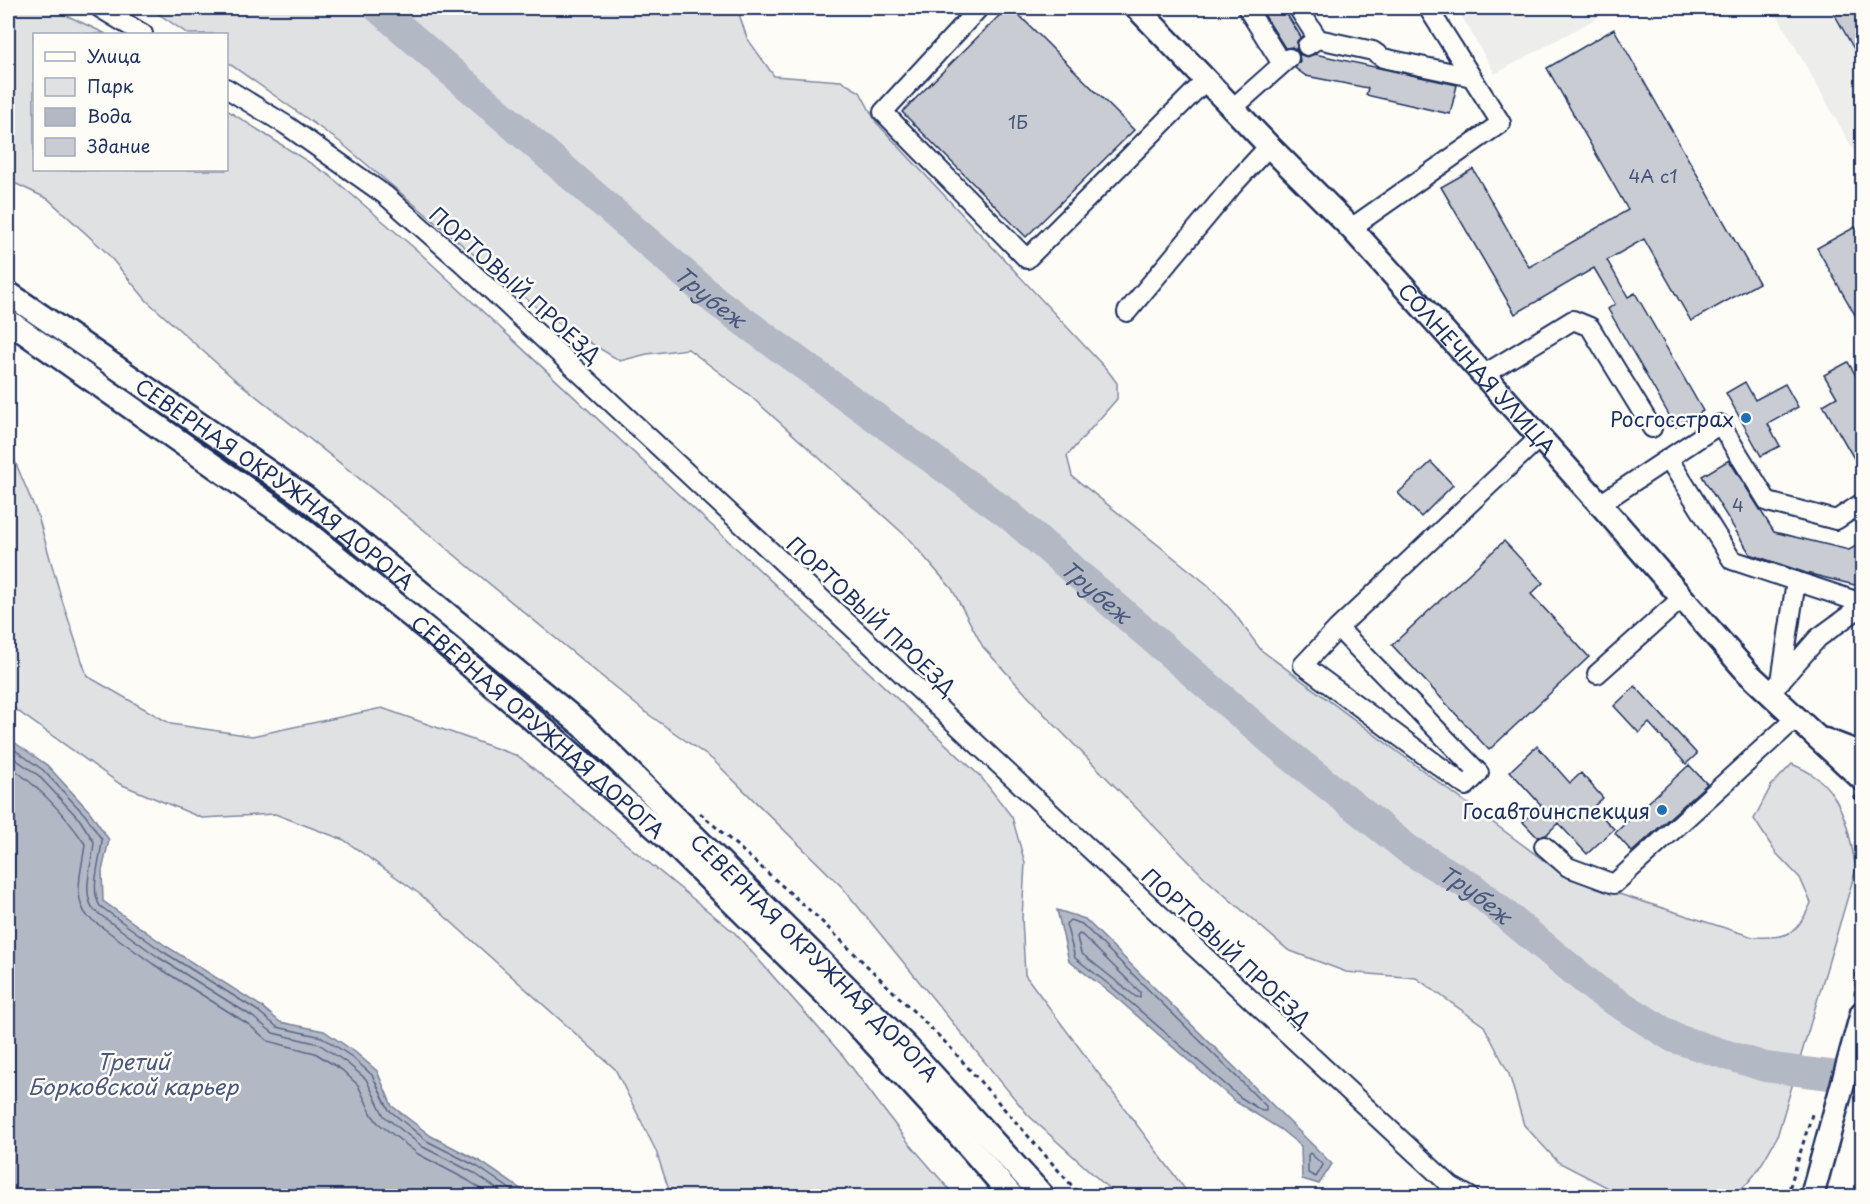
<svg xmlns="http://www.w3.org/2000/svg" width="1870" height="1204" font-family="'Playpen Sans',sans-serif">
	<rect width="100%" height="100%" fill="#fdfcf7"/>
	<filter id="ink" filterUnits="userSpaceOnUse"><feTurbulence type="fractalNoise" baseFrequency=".0167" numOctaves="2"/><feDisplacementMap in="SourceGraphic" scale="12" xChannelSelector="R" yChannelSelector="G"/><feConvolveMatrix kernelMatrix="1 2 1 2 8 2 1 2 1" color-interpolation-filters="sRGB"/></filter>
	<g filter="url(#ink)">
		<path fill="#edeeec" d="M1457,8H1615L1495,74Z
			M1773,8H1862V165Z"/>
		<path fill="#e0e1e3" stroke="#7e88a0" stroke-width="1.5" d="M8,8H51L106,34H34V170H226L227,110L329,175L419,252L981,777L1012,817L1025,863L1022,918L1025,975L1190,1196H1117L1028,1115L842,887L713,760L645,712L434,538L232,377L147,301L106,252L48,199L8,180Z
			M150,8H737L747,38L774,76L841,81L860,92L876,122L1108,371L1117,383V399L1067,456L1072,476L1208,585L1234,613L1261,650L1566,877L1753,937C1788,938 1796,936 1811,903L1800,878L1776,853L1754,819L1771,786L1792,764C1798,767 1806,770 1813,775C1844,796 1850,835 1856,869L1777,1137C1765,1158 1752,1187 1729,1196H1624L1558,1162L1524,1125L1509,1074L1484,1026L1416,978L1346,972L1288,950L1207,880L1045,715L983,647L952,589L907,537L748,394L688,349L647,354L620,361L548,317L340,142L227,62L226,34H188Z
			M8,445L38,516L61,597L87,676L171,724L252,736L382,708L518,756L735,933L844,1057L908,1142L955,1196H671L656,1151L615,1069L421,895L344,840L275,814L202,818L120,784L8,704Z"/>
		<path fill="#b3b8c5" stroke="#76819c" stroke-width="1.5" d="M8,738L47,765L90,812L109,840L102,871L103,901L166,946L261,1006L280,1022L324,1031L355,1052L377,1071L392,1106L431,1136L481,1162L531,1196H8Z
			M1057,910L1085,919L1332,1164L1319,1184L1302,1179L1301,1146L1280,1129L1236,1102L1112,994L1069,961Z"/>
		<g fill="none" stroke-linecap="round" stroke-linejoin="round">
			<path stroke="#586687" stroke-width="1.5" d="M8,745L43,770L86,816L102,840C101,859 89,889 100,906L162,951L258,1011L277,1027L322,1037L352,1057L372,1075L389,1110L427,1141L478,1167L520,1196
				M8,754L38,775L80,820L94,842C93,861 80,895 95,911L158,957L253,1017L273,1033L319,1044L347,1063L366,1079L384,1116L423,1147L474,1173L507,1196
				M8,765C38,786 64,813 85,844C83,866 71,897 88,917L153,964L248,1024L268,1041L315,1053L342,1070L358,1085L372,1115L378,1123L418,1154L469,1181L491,1196
				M1070,920L1082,924L1266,1106V1111H1262L1240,1097L1116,990L1075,958L1066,924Z
				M1079,934L1082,935L1140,992V997H1136L1081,953L1077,937Z
				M1310,1153L1323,1165L1316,1177L1308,1173V1155Z"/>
			<path stroke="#b3b8c5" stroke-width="30" id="s1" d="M378,8L717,302L1008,514L1272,741L1409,850L1473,888L1597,990L1674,1038L1765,1067L1862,1079"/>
		</g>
		<path fill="#c9ccd3" stroke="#1b2f5e" stroke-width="1.5" d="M1007,8H1012L1134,130L1026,237L902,112Z
			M1260,8H1283L1301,37L1297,41V50L1292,47L1285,48Z
			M1831,8H1863V65Z
			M1614,29L1759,283L1691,321L1644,239L1607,260L1628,297L1635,293L1703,411L1676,427L1608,309L1615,304L1594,268L1515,314L1441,187L1473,169L1529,267L1628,210L1547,68Z
			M1299,54L1307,57L1315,54L1457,85L1450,114L1366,95L1368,88L1306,76L1295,68L1300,61Z
			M1855,227L1863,241V329L1817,248Z
			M1848,362L1863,388V474L1823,405L1837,397L1824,375Z
			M1745,382L1755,400L1785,384L1798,407L1768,424L1780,446L1761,456L1726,393Z
			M1729,460L1774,532L1849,550L1863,542V587L1806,573L1750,554L1702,476Z
			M1431,462L1453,485L1421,517L1398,493Z
			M1504,541L1543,583L1531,594L1589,657L1489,750L1392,645Z
			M1635,686L1697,754L1686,764L1649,723L1639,733L1614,706Z
			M1537,746L1570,783L1581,773L1603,798L1593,807L1614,829L1587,854L1558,823L1546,835L1537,837L1523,822L1541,805L1510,771Z
			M1689,765L1707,784L1632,852L1615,833Z"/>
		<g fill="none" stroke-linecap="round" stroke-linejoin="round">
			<g stroke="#1b2f5e" stroke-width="22">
				<path id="minor" d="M100,8L143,34
					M979,8L883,112L1027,259L1206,80
					M1247,8L1282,64
					M1298,8L1318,39
					M1307,46L1318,39L1373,51L1383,58L1472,77
					M226,88L286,125L385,195L461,262L1412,1150L1451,1186L1469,1196
					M1233,108L1289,58
					M1351,228L1501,123L1428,8
					M1127,312L1234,184L1269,146
					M1483,375L1573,320L1590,327L1652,428
					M1668,458L1732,560L1862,603
					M1600,504L1720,424L1768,502L1836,520L1862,503
					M1338,628L1303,665L1466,786L1479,773L1338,628L1540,437
					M1597,674L1681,599
					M1781,681L1796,581
					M1770,693L1818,638L1862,606
					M1544,846L1568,867L1614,884L1796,718"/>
			</g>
			<g stroke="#1b2f5e" stroke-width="27">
				<g id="major">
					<path id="s2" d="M1137,8L1269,146L1351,228L1600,504L1748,673L1862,779"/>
					<path id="s3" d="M8,293L305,497L583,726L907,1047L1043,1196"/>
					<path id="s4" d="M8,321L294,522L432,633L568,750L667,838L864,1032L957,1133L1012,1196"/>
					<path d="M1825,740L1862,754"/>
					<path d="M1812,1196L1862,1013"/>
				</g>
			</g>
			<path stroke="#1b2f5e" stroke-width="3" stroke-dasharray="4.5 4.5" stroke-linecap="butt" d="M1854,796L1862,806
				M700,813L815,915L948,1045L1081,1196
				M1855,995L1862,919
				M1787,1196L1813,1111"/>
			<use href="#minor" stroke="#fdfcf7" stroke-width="18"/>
			<use href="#major" stroke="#fdfcf7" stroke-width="22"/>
		</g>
	</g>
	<g fill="#1f6fb2" stroke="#fdfcf7" stroke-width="2">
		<circle cx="1746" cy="418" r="6"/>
		<circle cx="1662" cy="810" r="6"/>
	</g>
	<g text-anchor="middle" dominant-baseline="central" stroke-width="5" stroke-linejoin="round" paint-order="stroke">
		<g font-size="18" fill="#46567b">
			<text x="1018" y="121">1Б</text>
			<text x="1653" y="175">4А с1</text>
			<text x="1738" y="504">4</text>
		</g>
		<g font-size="21" fill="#1b2f5e" stroke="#fdfcf7">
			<text transform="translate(516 284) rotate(42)">ПОРТОВЫЙ ПРОЕЗД</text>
			<text stroke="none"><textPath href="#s2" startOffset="496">СОЛНЕЧНАЯ УЛИЦА</textPath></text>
			<text stroke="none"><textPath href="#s3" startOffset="328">СЕВЕРНАЯ ОКРУЖНАЯ ДОРОГА</textPath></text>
			<text transform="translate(872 615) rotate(43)">ПОРТОВЫЙ ПРОЕЗД</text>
			<text stroke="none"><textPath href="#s4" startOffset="668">СЕВЕРНАЯ ОРУЖНАЯ ДОРОГА</textPath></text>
			<text transform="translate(1227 947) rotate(43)">ПОРТОВЫЙ ПРОЕЗД</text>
			<text stroke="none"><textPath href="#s3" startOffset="1048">СЕВЕРНАЯ ОКРУЖНАЯ ДОРОГА</textPath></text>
		</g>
		<g font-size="21" fill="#1b2f5e" stroke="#fdfcf7" text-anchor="end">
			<text x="1734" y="418">Росгосстрах</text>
			<text x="1650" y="810">Госавтоинспекция</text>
		</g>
		<g font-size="22" font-style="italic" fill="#49587d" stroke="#fdfcf7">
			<text stroke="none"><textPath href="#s1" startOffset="440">Трубеж</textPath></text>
			<text stroke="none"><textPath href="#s1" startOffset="926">Трубеж</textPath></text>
			<text stroke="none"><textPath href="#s1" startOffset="1412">Трубеж</textPath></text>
			<text x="133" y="1060">Третий<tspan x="133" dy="25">Борковской карьер</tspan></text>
		</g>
	</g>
	<rect width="1870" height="1204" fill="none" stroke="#fdfcf7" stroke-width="30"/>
	<rect x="15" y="15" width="1840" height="1174" fill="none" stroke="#1b2f5e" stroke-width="2" filter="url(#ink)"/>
	<rect x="33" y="33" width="195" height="138" fill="#fdfcf7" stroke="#a3aaba" stroke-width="1.5"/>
	<rect x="45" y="52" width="30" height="9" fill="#fdfcf7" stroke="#a3aaba" stroke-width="1.5"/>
	<text x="87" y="63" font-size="18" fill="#1b2f5e">Улица</text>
	<rect x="45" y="78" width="30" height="18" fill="#e0e1e3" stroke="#a3aaba" stroke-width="1.5"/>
	<text x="87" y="93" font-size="18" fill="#1b2f5e">Парк</text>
	<rect x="45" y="108" width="30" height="18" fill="#b3b8c5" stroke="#a3aaba" stroke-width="1.5"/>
	<text x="87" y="123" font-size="18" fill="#1b2f5e">Вода</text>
	<rect x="45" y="138" width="30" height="18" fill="#c9ccd3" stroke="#a3aaba" stroke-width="1.5"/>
	<text x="87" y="153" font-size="18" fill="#1b2f5e">Здание</text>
</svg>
